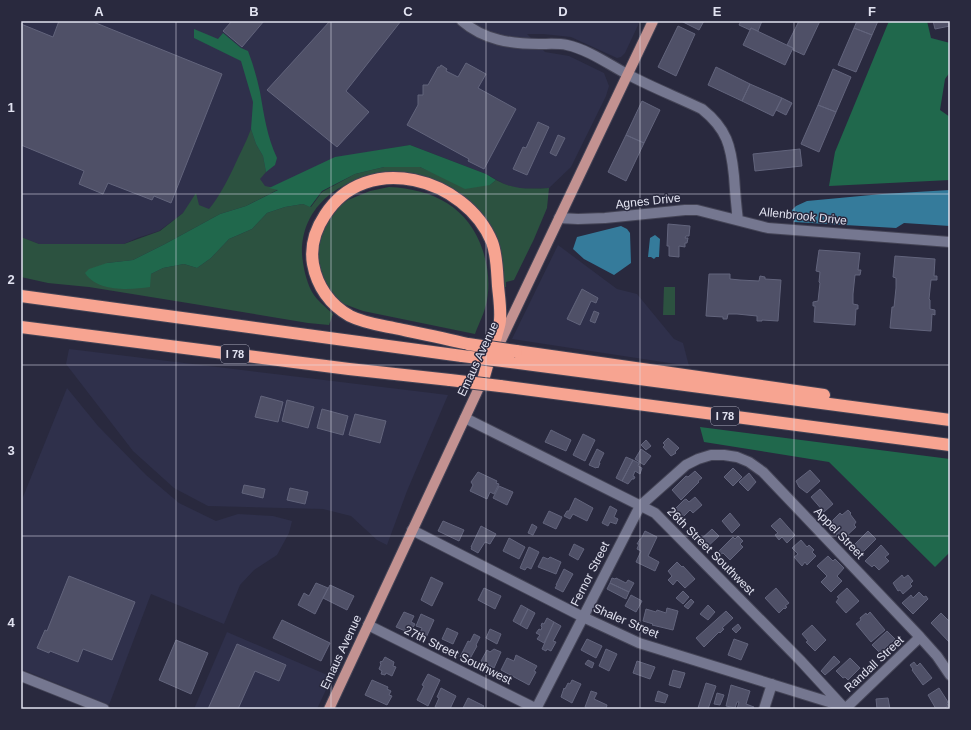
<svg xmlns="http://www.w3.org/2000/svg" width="971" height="730" font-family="Helvetica,sans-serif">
	<rect width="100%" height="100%" fill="#29293e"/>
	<path fill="#2f304b" d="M21,21H640L625,53L621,57L617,58L571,37L543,34H527L545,52L569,56L604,73L609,86L606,96L571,167L549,188L519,189L504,184L486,174L410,145L335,158L277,185L209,209L183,213L159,231L137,238L124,244H39L21,237Z
		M558,245L617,289L637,294L674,339L683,343L689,366L512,339Z
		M69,349L242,370L448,395L407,491L387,545L377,540L351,516L323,509L208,506L174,488L133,451L66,364Z
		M67,388L98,426L146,475L179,503L216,521L238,514L273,516L292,521L289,533L277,555L254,570L240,585L224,624L151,594L109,705L21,669V502Z
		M227,632L332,677L317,709H194Z"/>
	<path fill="#2c5240" d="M251,129L256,144L263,156L266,172L260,179L265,186L279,189L246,206L220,214L165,244L133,260L107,263L151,274L163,268L184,264L197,268L211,258L229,239L252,229L267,213L285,207L303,204L311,207L322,192L355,174L384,167H420L438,175L490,185L496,180C514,190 529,189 549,188L547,208L534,239L514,280L506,282V287H502C495,268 488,249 481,229C479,223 477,213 473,207C464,195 451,188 439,182C385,157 300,185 302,254C303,266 306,281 312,292C317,301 326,307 333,314L329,325L308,323L194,304L89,287L48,283L21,277V237L39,244H124L160,231L183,213L196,193L199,205L209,209C219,197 226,183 233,169C239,155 246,143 251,129Z
		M389,187C433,189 469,207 483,251C488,267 490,283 487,300C485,312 479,323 475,334L363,311L344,304L334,297L328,290L318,268V237L321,229L339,206L348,200L370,191Z
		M664,287H675V315H663Z"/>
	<path fill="#20684c" d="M889,21H927L931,38L950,43V72L945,79L940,110L950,117V180L829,186L835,152Z
		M194,29L218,39L223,33L241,48L248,51C253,64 257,78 260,92C264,115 267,137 277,158L275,165L266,172L263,156L256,144L251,129L253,102L241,61L194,38Z
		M410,145L486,174L496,180L490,185L465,189L420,167H384L355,174L322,191L310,207L303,204L285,207L267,213L252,229L229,239L211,258L197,268L184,264L163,268L151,274L150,287C130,290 97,292 85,273L89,269L107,263L133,260L165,244L220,214L246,206L278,190L269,188L335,157Z
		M700,427L950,459V552L935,567L829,462L704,442Z"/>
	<path fill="#357b9b" d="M950,190V226L904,223L896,228L794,222L792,210L796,206L807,201L882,194Z
		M621,226L627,229L630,233L631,263L614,275L584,259L573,249L577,237Z
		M655,235L660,239L659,257H656L654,259L651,257H648L650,238Z"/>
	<path fill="#4f5067" stroke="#62647c" d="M59,21H91L222,74L171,203L154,196L152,200L108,183L103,194L79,184L84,171L21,145V24L53,37Z
		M232,21H264L242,47L223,31Z
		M330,21H401L346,91L369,112L337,147L267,90Z
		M681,21H704L699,30Z
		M741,21H762L758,31L751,28L750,30L739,25Z
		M799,21H820L804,55L793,50V48L787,45Z
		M857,21H878L872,35L854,28Z
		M933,21H950V26L935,29Z
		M678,26L695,34L676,76L658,67Z
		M751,28L793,48L785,65L743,45Z
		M854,28L872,35L856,72L838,65Z
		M466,63L486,74L478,88L516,109L484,169L468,161L469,159L407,125L418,105V95H423V85H428L438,67H440L441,65L447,69L446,71L458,77Z
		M716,67L750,84L742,101L708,85Z
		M833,69L851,77L836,112L818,105Z
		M750,84L782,98L773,116L742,101Z
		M782,98L792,103L786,115L776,110Z
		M642,101L660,110L644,143L626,135Z
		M818,105L836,112L819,152L801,144Z
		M538,122L549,127L527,175L513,169L523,147L526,148Z
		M558,135L565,138L556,156L550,153Z
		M626,135L644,143L626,181L608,172Z
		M800,149L802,166L755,171L753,154Z
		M668,224L690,226L689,236H686L685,238H688L687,243H685V247L679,246V257L669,256V246H667Z
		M819,250L860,253L858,270H861L860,275H855L853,294V304L858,305V309H856L855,325L814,322L815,306H813V302L818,301L820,283L819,282L820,272L816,271Z
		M895,256L935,259L934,276H937V280H931L929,299L930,300V309L935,310V315L932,314L931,331L890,328L892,307H894L896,288V278L893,277Z
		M709,274H730V279L740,280L759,281L760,276L765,277V279L781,280L778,321L762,320V321H757V316L737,314H728L727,319H723V317L706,316Z
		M582,289L598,298L596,303L591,301L580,325L567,319Z
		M594,311L599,313L595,323L590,321Z
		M261,396L283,402L278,422L255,417Z
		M287,400L314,407L308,428L282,421Z
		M322,409L348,416L343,435L317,428Z
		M355,414L386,421L380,443L349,435Z
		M551,430L571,440L566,451L545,442Z
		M583,434L595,440L585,461L573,455Z
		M668,438L679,448L675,452L676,453L671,456L663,447L665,445L663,443Z
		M646,440L651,446L646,450L641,445Z
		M597,449L604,453L599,463H600L598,468L597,467L596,468L589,465Z
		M641,449L651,456L644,465L635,459Z
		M626,457L633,460L622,481L616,478Z
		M633,460L639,463L638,466L642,468L640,474L635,471L633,476L635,477L634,479H632L628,484L622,481Z
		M733,468L742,477L733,486L724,477Z
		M810,470L820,481L807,493L799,487L796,481Z
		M695,471L702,478L698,481L699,482L681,500L672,490L686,476L688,477Z
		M478,472L497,481L496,483L499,484L494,494L490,492L487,499L470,491L473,485L471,482Z
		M749,473L756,482L748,491L739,482Z
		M244,485L265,489L263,498L242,493Z
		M499,486L513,492L507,505L493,498Z
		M290,488L308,492L305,504L287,500Z
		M820,489L833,504L824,512L811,497Z
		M695,497L702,505L693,513L690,510L680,520L672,512L684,500L686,499L689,502Z
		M575,498L593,508L587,521L573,514L570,519L564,516L567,511H569Z
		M610,506L617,510L614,517L618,519L616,524L610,522L608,526L602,523Z
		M848,510L851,513L850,514L856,522L854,525L856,527L842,540L828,525L840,513L842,515Z
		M549,511L562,517L556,529L543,523Z
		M730,513L740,525L732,533L722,521Z
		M780,518L795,535L787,543L782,537L779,540L775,535L778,533L771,526Z
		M443,521L464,530L459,541L438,531Z
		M532,524L537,527L533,535L528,533Z
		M481,526L496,534L490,544L485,542L478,553L471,549L472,547H471Z
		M712,529L719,536L705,549L698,542Z
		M645,531L657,537L648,556L659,562L655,571L636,562L641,551L637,549L639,544H637L640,539H641Z
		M868,531L876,539L862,553L860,550L858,552L852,547Z
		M738,536L743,541L740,544L743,547L730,560L723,553L721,554L719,551L733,537L735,539Z
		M509,538L525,547L519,559L503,551Z
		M801,540L807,547L809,545L814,550L812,552L816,556L807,565L805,562L802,566L794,557L798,554L792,548Z
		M574,544L584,549L578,560L569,555Z
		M881,545L889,554L885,557L889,561L879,570L874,565L872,567L865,561Z
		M529,547L539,552L531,569L527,567L525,570L520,568Z
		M828,556L833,561L835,559L844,568L837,576L842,581L831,592L821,582L827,576L817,566Z
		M543,557L548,559L550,557L561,562L556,574L538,567Z
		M677,562L682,567L683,566L695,579L685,588L677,580L673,585L668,580L672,576L668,571Z
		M564,569L573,574L563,592L555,588L557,585H556Z
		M902,575L904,578L908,575L913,581L910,584L912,586L903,594L900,590L898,591L893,583Z
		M69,576L135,602L112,660L83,649L78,662L50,651L49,653L37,648L45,630L47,631Z
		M431,577L443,583L432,606L421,600Z
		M612,578L615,579L616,578L626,583L628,580L634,583L629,592L610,583Z
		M316,583L328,588L315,614L298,605L304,593L309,596Z
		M610,583L629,592L626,599L607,589Z
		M330,585L354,596L347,610L323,598Z
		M484,588L501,596L495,609L478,600Z
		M776,588L789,603L785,606L787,607L785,609L784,608L779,613L765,598Z
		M847,588L859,601L846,613L836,602L839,598L837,597Z
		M683,591L689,597L683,604L676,598Z
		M919,592L924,597L926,596L928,599L913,614L902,603L911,595L913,598Z
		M631,595L642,601L636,612L625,606Z
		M691,599L694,602L688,609L684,606Z
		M521,605L528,609L520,625L513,621Z
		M708,605L715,612L708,620L700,614Z
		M667,608L678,611L673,630L652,625L653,624L643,621L646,609L656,612L657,610L666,613Z
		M528,609L535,613L527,629L520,625Z
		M726,611L733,618L722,628L724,629L720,633L719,632L704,647L696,638Z
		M404,612L414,616L411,622L415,624L410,633L396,627Z
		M870,612L885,630L871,642L856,624L861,620L860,618L866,613L867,615Z
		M941,613L950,622V643L931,623Z
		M421,614L434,620L425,640L418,637L422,628L416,626Z
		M547,618L554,622L544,643L537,639L540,635L536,633L539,629L541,630L542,627L541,626L542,623L544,624Z
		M282,620L330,643L321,661L273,638Z
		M554,622L561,626L553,641L556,642L551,651L547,649L546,651L542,649Z
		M738,624L741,628L736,633L732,629Z
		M812,625L826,640L815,651L806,642L808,641L802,634Z
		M447,628L458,633L453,644L442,639Z
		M490,629L501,634L497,644L486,638Z
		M887,631L895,639L880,653L872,645Z
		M474,634L480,637L476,645L477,646L467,664L460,660L461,657H460L468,641L470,642Z
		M587,639L602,646L596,658L581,650Z
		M734,639L748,644L741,660L728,655Z
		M176,640L208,653L191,694L159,680Z
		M237,644L286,665L279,681L255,671L238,709H208Z
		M494,649L501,652L494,668L481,661L487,650L490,652Z
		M606,649L617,654L609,671L599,666Z
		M516,655L537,666L534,671L536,672L529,685L501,670L507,658L514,661Z
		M834,656L840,662L825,675L821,671Z
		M385,657L394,662L393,666L396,667L392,676L386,673L385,675L381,674L382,671L379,669L381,664L380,663L381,661L382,662Z
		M850,658L860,668L848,680L845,677L843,678L836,671Z
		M588,660L594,663L592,668L585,664Z
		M637,661L655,667L650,679L633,673Z
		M914,662L917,666L920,663L932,678L923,685L912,670L913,669L910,665Z
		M673,670L685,673L680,688L669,685Z
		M428,674L440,680L428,706L417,700L424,686L422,685Z
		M372,680L388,687L387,689L391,691L389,695L392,696L387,705L365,695Z
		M572,680L581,684L572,703L561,697L564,688L565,689L568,683L570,684Z
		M706,683L716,686L708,709H701L698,708Z
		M731,685L750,691L746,704L754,707L753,709H737L739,702H737L735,708L726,706Z
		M441,688L456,696L450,709H440L435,707L439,698L437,697Z
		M939,688L948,702L947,703L948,706L943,709H936L928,695Z
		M591,691L597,693L594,699L607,705L606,709H589L585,707Z
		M658,691L668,695L665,703L655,701Z
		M717,693L724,695L720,705L714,704Z
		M468,698L484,706L482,709L463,708Z
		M888,698L890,709H877L876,699Z"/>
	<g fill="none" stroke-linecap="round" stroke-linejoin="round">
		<g stroke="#444456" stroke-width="12">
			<path id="minor" d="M462,21C484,40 511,44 539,44C548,44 558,43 567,45C589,50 608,64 627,74C651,87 677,97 702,109C727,129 731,146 734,176C735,191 736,205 738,220
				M559,218L578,219L605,218L685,210H697L768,228L950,242
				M465,418L655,513L800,660L845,709
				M412,530L583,617L639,643L842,706
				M368,625L537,709
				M21,676L104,709
				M536,709L640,506L686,465L698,459L711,455H724L737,457L749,462L763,472L920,637L937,656L950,675
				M764,709L772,684
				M845,709L920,637"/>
		</g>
		<g stroke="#444456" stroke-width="12">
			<path id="major" d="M494,355L653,21
				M329,709L484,377"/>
		</g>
		<g stroke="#444456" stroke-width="14">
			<path id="highway" d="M21,296L462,356
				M21,327L349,369L450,380
				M468,344C443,338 418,333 394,328C379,325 364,323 350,316C330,305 317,286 313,264C310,246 315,230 325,215C366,150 466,178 492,242C497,255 497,272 498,286C499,297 501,309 500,320C500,325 497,331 496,337C491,351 487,366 483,380
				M516,351L824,395
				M511,362L950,420
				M500,386L950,445"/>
		</g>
		<use href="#minor" stroke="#757790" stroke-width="10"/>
		<use href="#major" stroke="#c39291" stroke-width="10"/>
		<use href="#highway" stroke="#f7a491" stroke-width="12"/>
		<g stroke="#444456" stroke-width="14" stroke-linecap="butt">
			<path id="highway-bridge" d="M468,344L516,351
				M462,356L511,362
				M450,380L500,386"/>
		</g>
		<use href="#highway-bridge" stroke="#f7a491" stroke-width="12"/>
	</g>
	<path fill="none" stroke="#e1e2f0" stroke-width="1" stroke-opacity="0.55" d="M176,21V709M331,21V709M486,21V709M640,21V709M794,21V709M21,194H950M21,365H950M21,536H950"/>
	<g text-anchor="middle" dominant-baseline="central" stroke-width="3" stroke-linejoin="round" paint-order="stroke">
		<g fill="#29293e" stroke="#aab" stroke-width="1">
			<rect x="221" y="345" width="28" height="18" rx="3"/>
			<rect x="711" y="407" width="28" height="18" rx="3"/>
		</g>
		<g font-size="11" font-weight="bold" fill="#e1e2f0">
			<text x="235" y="354">I 78</text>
			<text x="725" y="416">I 78</text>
		</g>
		<g font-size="12" fill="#e1e2f0" stroke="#29293e">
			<text transform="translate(648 201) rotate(-6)">Agnes Drive</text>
			<text transform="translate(803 216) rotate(6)">Allenbrook Drive</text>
			<text transform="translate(478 359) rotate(-65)">Emaus Avenue</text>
			<text transform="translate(839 533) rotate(46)">Appel Street</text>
			<text transform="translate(711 551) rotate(45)">26th Street Southwest</text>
			<text transform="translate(590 574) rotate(-63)">Fernor Street</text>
			<text transform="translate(626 621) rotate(23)">Shaler Street</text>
			<text transform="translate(341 652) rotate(-65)">Emaus Avenue</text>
			<text transform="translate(458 655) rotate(26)">27th Street Southwest</text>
			<text transform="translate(874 664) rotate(-43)">Randall Street</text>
		</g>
	</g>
	<rect width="971" height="730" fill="none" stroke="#29293e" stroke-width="44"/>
	<rect x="22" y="22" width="927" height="686" fill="none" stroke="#e1e2f0" stroke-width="1.5"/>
	<g font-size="13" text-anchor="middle" font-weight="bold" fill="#e1e2f0">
		<text x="99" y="16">A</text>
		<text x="254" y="16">B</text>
		<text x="408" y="16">C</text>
		<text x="563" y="16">D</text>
		<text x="717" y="16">E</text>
		<text x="872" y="16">F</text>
		<text x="11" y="112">1</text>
		<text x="11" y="284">2</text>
		<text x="11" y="455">3</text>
		<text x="11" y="627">4</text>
	</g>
</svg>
